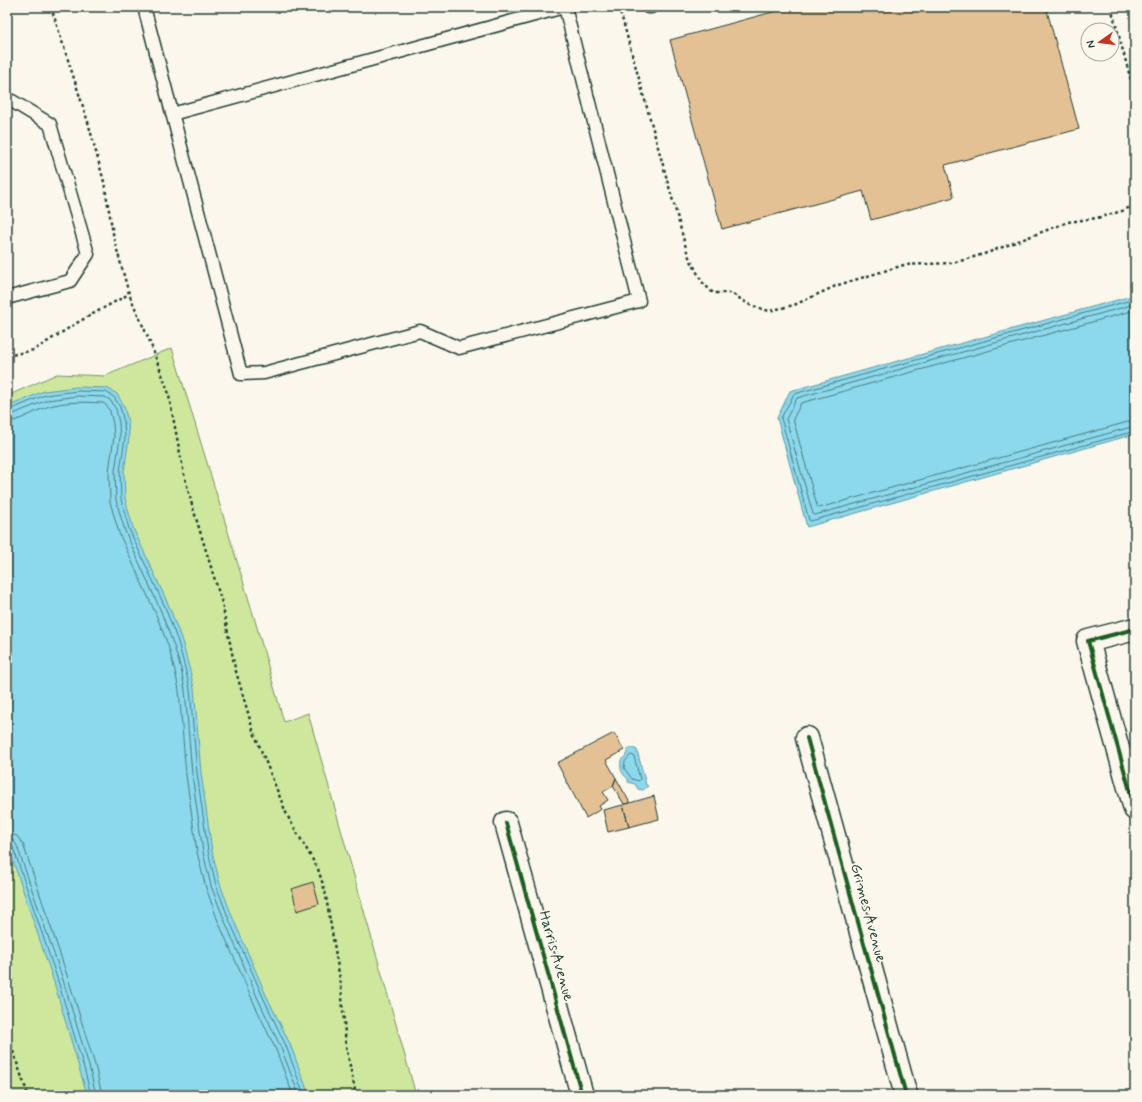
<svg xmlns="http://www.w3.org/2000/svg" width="1142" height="1102" font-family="Mynerve,sans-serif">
	<rect width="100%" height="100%" fill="#fbf7ec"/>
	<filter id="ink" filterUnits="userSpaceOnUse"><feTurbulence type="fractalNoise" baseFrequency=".025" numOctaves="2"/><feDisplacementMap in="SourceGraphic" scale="8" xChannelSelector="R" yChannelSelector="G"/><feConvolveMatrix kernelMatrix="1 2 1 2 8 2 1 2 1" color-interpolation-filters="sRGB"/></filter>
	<g filter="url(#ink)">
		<path fill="#cee79d" stroke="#769268" d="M172,348L254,617L284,722L308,713L416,1095H7V396L57,374L105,376Z"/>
		<path fill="#8cd8ed" stroke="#609aa3" d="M1135,295V434L807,527L777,418L790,391Z
			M77,387L107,388L117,394L124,406L128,422L129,438L124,471L125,498L133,528L169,606L182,641L189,667L194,688L201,773L212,851L220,884L232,916L266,995L290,1044L309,1095H87L54,982L7,843V407L44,391Z
			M629,748H633L637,750L646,785L648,786L643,790L638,789L635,784L628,782V779C621,773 620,769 621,760L625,757Z"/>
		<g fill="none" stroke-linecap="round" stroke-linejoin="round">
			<path stroke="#4b7b7e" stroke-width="1" d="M1135,299L794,394L781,418L809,520L811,521L1135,431
				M1135,304L797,398L786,419L813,514L815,515L1135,426
				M1135,310L801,403L793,419L817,506L819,508L1135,420
				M7,411L45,395L78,391L106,392L114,397L120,407L124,422L125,438L120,471L121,499L129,529L165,607L178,642L185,668L190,689L197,773L208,851L216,885L228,917L263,997L286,1046L304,1095
				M7,416L11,415L47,400L78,396L105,397L110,400L116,409L119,423L120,438L115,471L116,500L125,531L160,609L173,643L181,669L185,690L192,774L203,852L211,886L224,919L258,999L281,1048L299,1095
				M7,422C21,421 34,411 47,407C64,401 85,402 103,403L106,405L110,411L113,424L114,437L109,471L110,502L119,533L155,612L168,645L175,671L179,690L186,775L197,852L206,888L218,921L253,1001L276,1050L293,1095
				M631,755L634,756L640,779L639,781L632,779L624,768L625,762Z
				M7,833L17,836L23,844L68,978L95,1065L102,1095
				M7,839L14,841L17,846L63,980L89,1066L96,1095
				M7,844L10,845L13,847L58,981L84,1068L91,1095"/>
		</g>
		<path fill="#e4c195" stroke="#1f3d34" d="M791,7H1046L1079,129L945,165L954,197L871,220L863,191L722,229L670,40Z
			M614,733L624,750L606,760L616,778L613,786L603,792L608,800L599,806L601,809L586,818L557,763Z
			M616,778L630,803L624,804L613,786Z
			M654,796L659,819L629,827L623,805Z
			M623,805L629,827L608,832L603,810Z
			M313,882L319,904L297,911L292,889Z"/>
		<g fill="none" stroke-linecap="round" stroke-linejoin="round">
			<g stroke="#1f3d34" stroke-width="15">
				<path id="lane" d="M144,7L241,374L264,373L420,331L459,348L639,301L565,7
					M648,7H651
					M7,102L12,101L50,124L88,254L70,281L7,298
					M172,114L564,7"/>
			</g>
			<g stroke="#1f3d34" stroke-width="25">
				<path id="street" d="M1135,629L1088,641L1135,809
					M807,738L906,1095
					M506,823L582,1095"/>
			</g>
			<path stroke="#1f3d34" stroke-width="2.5" stroke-dasharray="3 3" stroke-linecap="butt" d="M51,7L88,122L104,182L114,239L129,294L150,342L168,391L184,474L192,505L222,603L235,668L253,730L287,815L318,869L325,891L341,985L346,1046L356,1095
				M619,7L688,255L702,282L713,293H731L750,305L769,311L794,305L838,285L904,265L951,263L964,260L987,253L1068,222L1097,218L1122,211L1135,205
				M1111,7L1135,95
				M7,356L34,350L80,321L129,294
				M7,1034L28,1095"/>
			<use href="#lane" stroke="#fbf7ec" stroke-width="12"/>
			<use href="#street" stroke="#fbf7ec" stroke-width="22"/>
			<g stroke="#fbf7ec" stroke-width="6">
				<path id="cycleway" d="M1135,629L1088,641L1135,809
					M807,738L906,1095
					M506,823L582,1095"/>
			</g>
			<use href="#cycleway" stroke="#1b5e20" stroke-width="4"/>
		</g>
	</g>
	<g text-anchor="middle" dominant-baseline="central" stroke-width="3.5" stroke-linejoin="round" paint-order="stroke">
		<g font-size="15" fill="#1f3d34" stroke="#fbf7ec">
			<text transform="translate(868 913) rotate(75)">Grimes Avenue</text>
			<text transform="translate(556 956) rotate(74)">Harris Avenue</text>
		</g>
	</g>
	<rect width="1142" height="1102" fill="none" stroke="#fbf7ec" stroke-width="24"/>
	<rect x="12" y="12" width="1118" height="1078" fill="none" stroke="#1f3d34" stroke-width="1.5" filter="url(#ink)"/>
	<g transform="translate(1100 42) rotate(256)"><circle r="19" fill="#fbf7ec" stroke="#a3ada2"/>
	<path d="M0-3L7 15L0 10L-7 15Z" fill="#c8321e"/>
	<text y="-6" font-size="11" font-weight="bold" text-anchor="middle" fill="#1f3d34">N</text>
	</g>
</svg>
